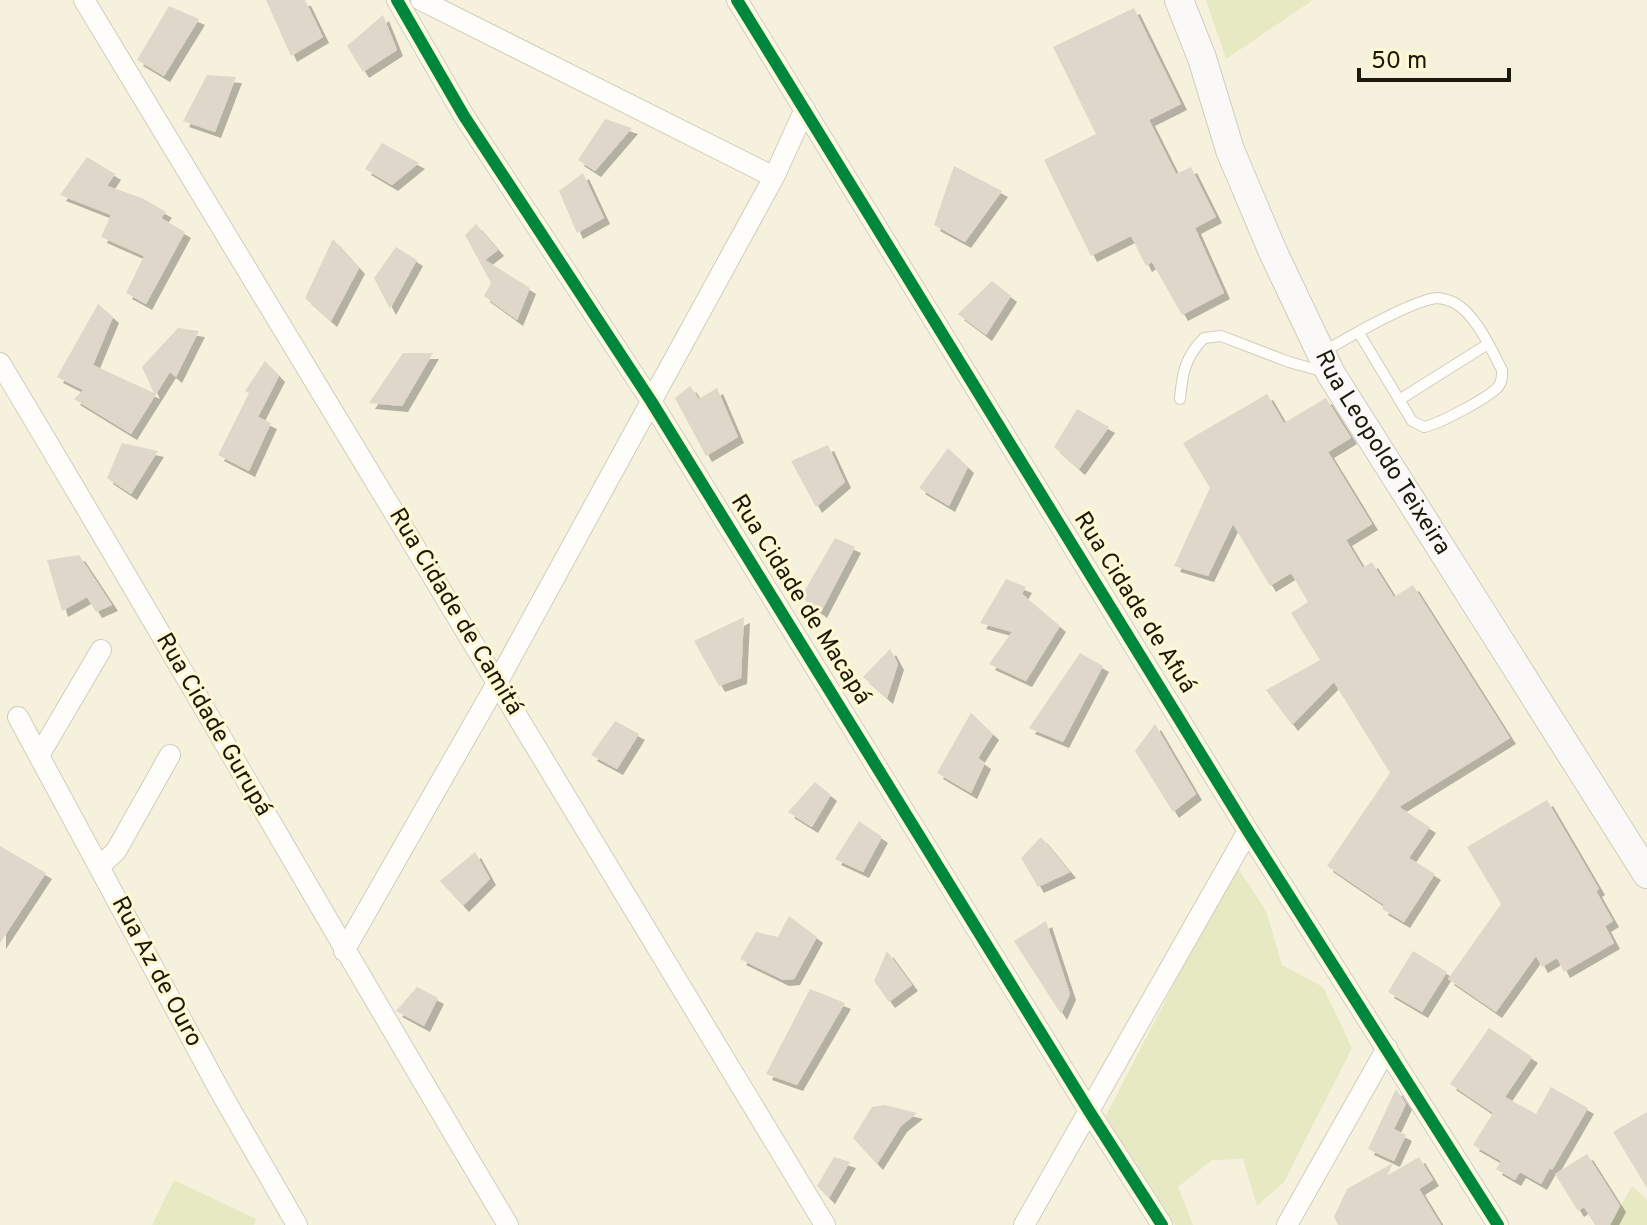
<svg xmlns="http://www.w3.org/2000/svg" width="1647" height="1225" font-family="Overpass,sans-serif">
	<defs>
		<filter id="shadow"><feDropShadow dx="6" dy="6" stdDeviation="0" flood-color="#0004"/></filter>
	</defs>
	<rect width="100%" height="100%" fill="#f5f1dd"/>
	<path fill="#e6e9c2" d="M1206,0H1313L1226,59Z
		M1236,865L1266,911L1282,965L1323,987L1352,1048L1284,1182L1257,1206L1243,1159L1212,1160L1178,1187L1193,1225H1175L1104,1119Z
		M174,1180L256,1219L254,1225H152Z
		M1632,1186L1647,1200V1225H1610Z"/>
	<path fill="#dfd7c9" filter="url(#shadow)" d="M266,0H305L323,37L291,56Z
		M169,6L199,19L164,76L137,60Z
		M1134,8L1181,104L1149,120L1176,174L1191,167L1216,217L1195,228L1224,293L1182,315L1152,262L1146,266L1131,236L1091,256L1044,160L1096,134L1053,47Z
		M383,15L397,50L363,72L347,46Z
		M207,75L236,77L215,132L183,121Z
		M605,119L632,128L595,171L578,160Z
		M382,143L419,163L392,185L365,169Z
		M87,157L115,174L107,186L142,198L166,212L161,218L185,232L146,304L126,293L144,256L101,237L111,215L60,195Z
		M954,166L1002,191L965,242L934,225Z
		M583,173L604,218L577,233L559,191Z
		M476,224L498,250L485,260L530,288L517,320L484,296L491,283L465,235Z
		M333,239L359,268L331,321L305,298Z
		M396,247L417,260L390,309L374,278Z
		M992,281L1011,296L986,335L958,314Z
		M98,304L113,317L93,365L154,393L142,367L178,328L199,331L176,377L170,372L131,434L74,399L83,390L57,377Z
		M403,353H433L402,406L369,403Z
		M265,361L279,376L258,417L271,423L249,471L218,455L249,393L245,391Z
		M690,386L699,399L717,388L738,437L706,456L675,398Z
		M1267,394L1284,423L1326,398L1351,438L1328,452L1372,524L1346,540L1363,568L1372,562L1394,597L1413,585L1510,738L1399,807L1430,827L1409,858L1435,874L1404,922L1382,909L1384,905L1327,866L1390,773L1334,682L1292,725L1266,690L1320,660L1291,613L1308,602L1291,573L1270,586L1233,524L1208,576L1174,566L1210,488L1183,443Z
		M1077,409L1109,427L1079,469L1054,447Z
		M122,443L158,451L131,494L107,478Z
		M828,445L845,482L816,507L791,461Z
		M948,448L968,467L949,506L919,488Z
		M835,538L855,547L821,612L801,597Z
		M79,555L83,561L112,605L96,612L87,597L62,611L47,560Z
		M1006,579L1026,587L1022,594L1060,626L1026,681L989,664L1012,632L980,623Z
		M744,617L741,678L719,686L694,641Z
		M890,649L898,664L887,698L863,677Z
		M1080,653L1103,666L1063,742L1029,728Z
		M971,713L993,734L978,758L985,763L971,793L937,773Z
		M615,721L639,734L617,769L591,755Z
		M1155,724L1196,794L1173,812L1135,751Z
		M815,782L831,795L812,827L788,812Z
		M1547,800L1599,889L1596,891L1613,921L1605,926L1614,943L1564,972L1557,958L1542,967L1536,956L1496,1012L1448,979L1501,904L1467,847Z
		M859,821L882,837L863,872L835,859Z
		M1041,837L1070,872L1038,887L1021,858Z
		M0,846L46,873L0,943Z
		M475,852L490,879L463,906L440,881Z
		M789,916L817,937L794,979L783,980L740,959L756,932L778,937Z
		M1046,921L1070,994L1061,1014L1014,941Z
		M887,951L912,985L889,1002L874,981Z
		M1413,951L1447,972L1422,1012L1388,992Z
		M417,987L438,998L424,1026L396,1011Z
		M810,989L845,1003L797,1085L766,1074Z
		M1489,1028L1532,1057L1505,1097L1536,1114L1551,1087L1588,1108L1552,1170L1550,1168L1541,1184L1520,1172L1515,1180L1496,1169L1501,1161L1473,1145L1493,1113L1450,1084Z
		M1396,1089L1406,1104L1394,1129L1406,1135L1394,1161L1368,1149Z
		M885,1105L917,1113L901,1126L877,1164L853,1138L872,1107Z
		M1647,1112V1188L1613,1132Z
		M1587,1154L1620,1206L1610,1225H1595L1584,1207L1578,1211L1555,1174Z
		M834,1157L850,1162L829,1198L817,1186Z
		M1419,1157L1433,1180L1419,1189L1441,1225H1338L1334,1217L1347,1189L1393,1163L1387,1176Z"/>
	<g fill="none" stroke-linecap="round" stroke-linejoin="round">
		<g stroke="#d0cdbd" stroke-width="12">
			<path id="lane" d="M1323,352C1347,338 1412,300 1437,298C1442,298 1451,301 1455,303C1477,316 1491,349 1502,370C1502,377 1502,383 1497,388C1486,399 1439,424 1424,427L1412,421L1359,333
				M1180,399C1182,374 1185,357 1204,338L1221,336L1289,362L1325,372
				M1399,400L1488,344"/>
		</g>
		<g stroke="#d0cdbd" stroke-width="22">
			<path id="street" d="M84,0L825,1225
				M397,0L464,116L651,401L1089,1111L1162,1225
				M421,0L774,177
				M737,0L1248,831L1498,1225
				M0,363C172,649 337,939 508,1225
				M18,717L221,1093L297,1225
				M40,754L101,650
				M100,866L116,851L170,755
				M344,951L497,683L774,177L805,109
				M1024,1225L1248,831
				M1287,1225L1387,1048"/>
		</g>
		<g stroke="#d0cdbd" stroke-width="30">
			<g id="secondary">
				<path id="s1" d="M1179,0L1202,58L1230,150L1273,252L1331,374L1647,874"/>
			</g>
		</g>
		<use href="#lane" stroke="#fefdfa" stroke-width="10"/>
		<use href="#street" stroke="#fefdfa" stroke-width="20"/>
		<use href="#secondary" stroke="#fbf9f7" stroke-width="28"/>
		<g stroke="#fff8d3" stroke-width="17">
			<path id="cycleway" d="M397,0L464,116L651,401L1089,1111L1162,1225
				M737,0L1248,831L1498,1225"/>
		</g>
		<use href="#cycleway" stroke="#00873e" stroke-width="12"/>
	</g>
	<g text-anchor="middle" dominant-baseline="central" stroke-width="6" stroke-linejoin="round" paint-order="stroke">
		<g font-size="24" fill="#1c190c" stroke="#fff8d3">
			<text stroke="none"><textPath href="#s1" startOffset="498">Rua Leopoldo Teixeira</textPath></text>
			<text transform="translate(800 600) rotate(58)">Rua Cidade de Macapá</text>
			<text transform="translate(1134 603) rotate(58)">Rua Cidade de Afuá</text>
			<text transform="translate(455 612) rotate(59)">Rua Cidade de Camitá</text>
			<text transform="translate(213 725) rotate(60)">Rua Cidade Gurupá</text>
			<text transform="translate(156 972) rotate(62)">Rua Az de Ouro</text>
		</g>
	</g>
	<path d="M1359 68v12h150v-12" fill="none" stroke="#1c190c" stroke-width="4"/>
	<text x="1371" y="68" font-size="24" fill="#1c190c" stroke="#fff8d3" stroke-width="6" paint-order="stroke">50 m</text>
</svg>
